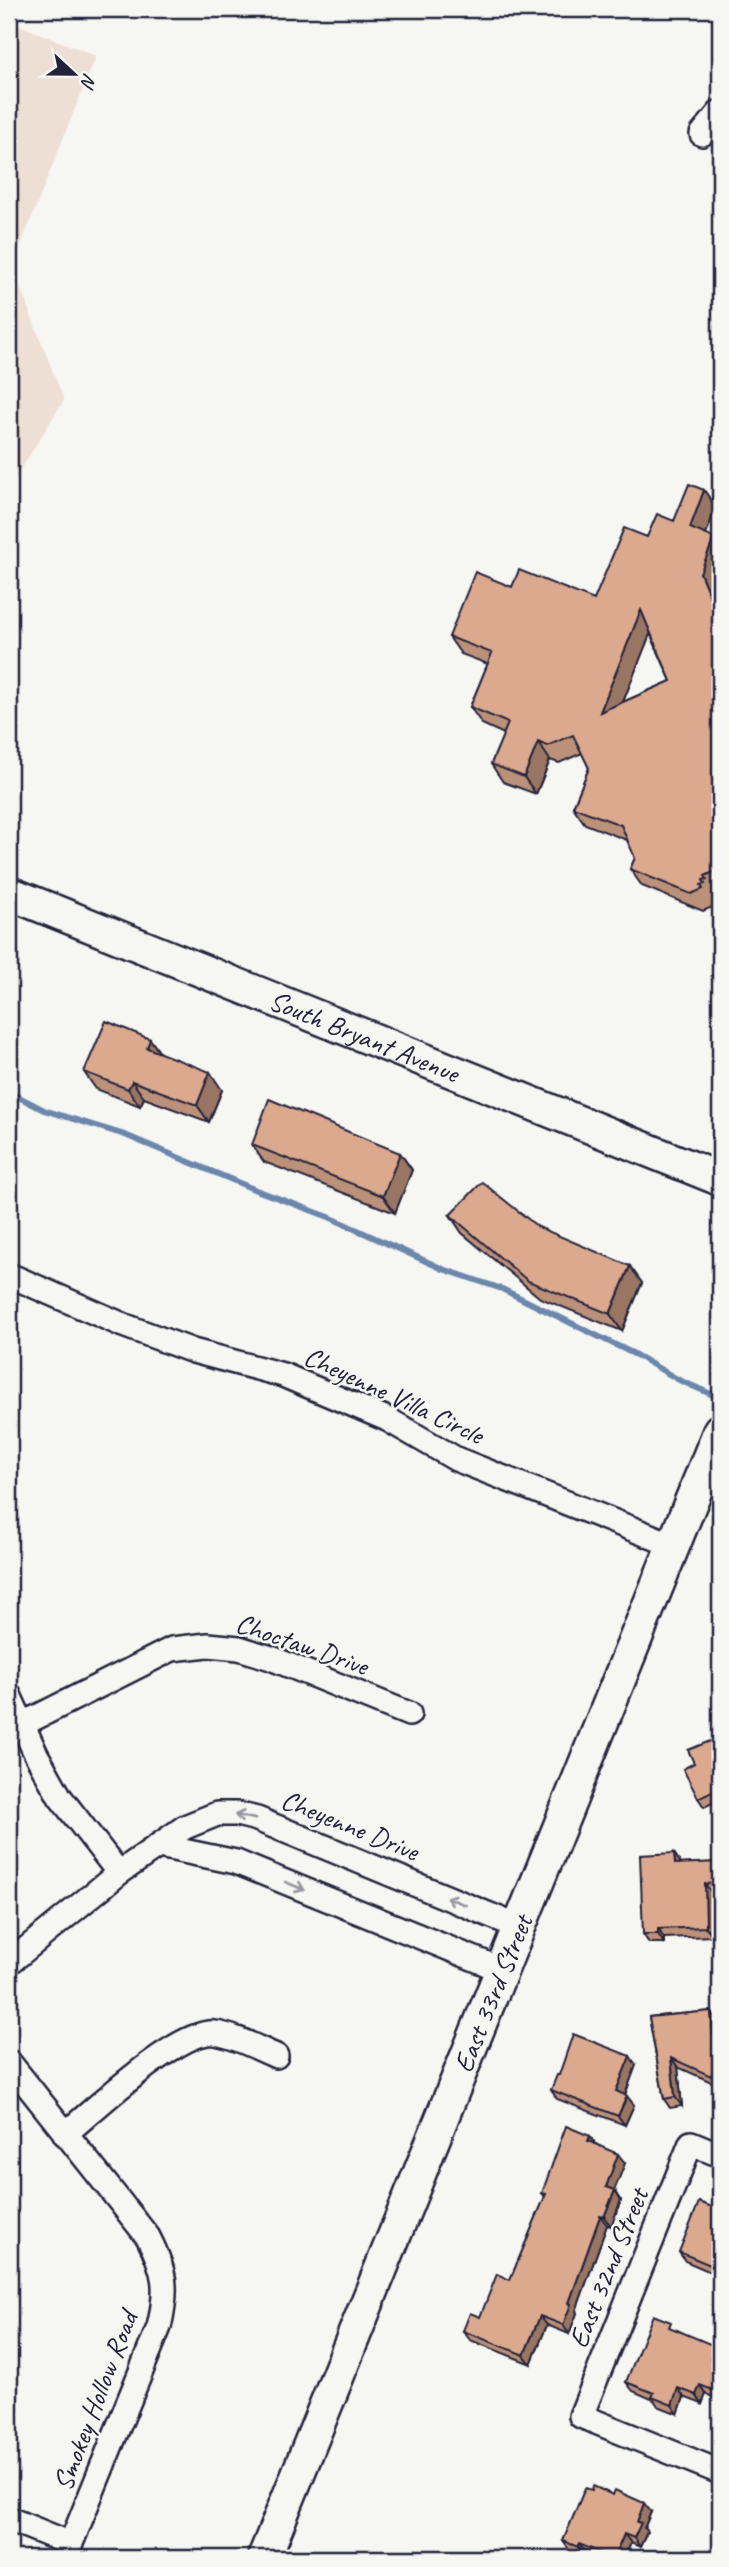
<svg xmlns="http://www.w3.org/2000/svg" width="729" height="2567" font-family="Caveat,sans-serif">
	<rect width="100%" height="100%" fill="#f6f6f2"/>
	<filter id="ink" filterUnits="userSpaceOnUse"><feTurbulence type="fractalNoise" baseFrequency=".0143" numOctaves="2"/><feDisplacementMap in="SourceGraphic" scale="14" xChannelSelector="R" yChannelSelector="G"/><feConvolveMatrix kernelMatrix="1 2 1 2 8 2 1 2 1" color-interpolation-filters="sRGB"/></filter>
	<g filter="url(#ink)">
		<path fill="#eedfd4" d="M9,21L96,56L12,267L64,400L9,488Z"/>
		<g fill="none" stroke-linecap="round" stroke-linejoin="round">
			<path stroke="#6c87ac" stroke-width="6" d="M9,1092L44,1110L125,1135L256,1190L329,1217L443,1269L502,1289L634,1354L679,1380L720,1398"/>
			<g stroke="#22223b" stroke-width="28">
				<path id="street" d="M702,134L720,112
					M9,1275L123,1325L193,1351L283,1375L387,1419L456,1459L673,1545
					M9,1695L36,1754L60,1797L119,1873
					M23,1724L172,1649L208,1645L239,1648L271,1658L409,1714
					M159,1846L236,1862L502,1970
					M9,1963L119,1873L185,1827L217,1814H237L257,1819L519,1927
					M9,2062L148,2237C166,2272 168,2289 159,2327L65,2558
					M65,2134C94,2110 180,2028 215,2033C236,2036 257,2048 276,2056
					M720,2155L691,2143L581,2416L720,2472
					M9,2519L71,2544"/>
			</g>
			<g stroke="#22223b" stroke-width="37">
				<g id="secondary">
					<path id="s1" d="M9,893L720,1179"/>
					<path id="s2" d="M264,2558L720,1430"/>
				</g>
			</g>
			<use href="#street" stroke="#f6f6f2" stroke-width="23"/>
			<use href="#secondary" stroke="#f6f6f2" stroke-width="32"/>
		</g>
		<path fill="#bc917a" stroke="#22223b" stroke-width="2" fill-rule="evenodd" d="M716,507L706,534L712,590L720,610V892L717,893L719,896L715,897L717,901L713,902L715,906L703,911L642,886L630,869L635,858L627,840L585,824L573,807L589,768L582,753L559,763L550,760L536,794L503,782L491,764L504,734L482,724L470,707L488,664L461,654L449,637L512,587L594,600L647,537L674,521ZM650,633L671,681L623,702L640,659Z
			M150,1039L160,1053L222,1090L209,1122L144,1098L140,1106L96,1089L84,1072Z
			M252,1145L400,1153L412,1170L395,1213L264,1162Z
			M450,1215L538,1227L642,1283L622,1331L540,1298L462,1233Z
			M720,1737L717,1801L704,1807L698,1798L694,1763Z
			M674,1853L680,1864L720,1862V1893H712L713,1936L664,1938V1943H649L643,1934Z
			M711,2011L717,2020L718,2034H720V2083H719L718,2085L678,2067L682,2106L670,2108L664,2099L649,2017Z
			M636,2065L625,2095L634,2105L625,2125L557,2099L551,2090L559,2075Z
			M590,2136L596,2144L625,2163L614,2190L621,2200L611,2226L607,2225L576,2311L577,2313L569,2334L547,2325L531,2364L470,2340L463,2331L480,2317L510,2280L545,2197L542,2193Z
			M720,2210V2276L685,2261L679,2252Z
			M677,2330L720,2353L719,2362H720V2400L706,2394L702,2404L684,2397L678,2414L658,2406L654,2400L633,2391L626,2382Z
			M651,2512L644,2528L647,2532L640,2547L631,2543L624,2558H599L586,2553L584,2556L569,2550L563,2541Z"/>
		<path fill="#997663" stroke="#22223b" stroke-width="2" d="M704,490L716,507L702,545L690,528Z
			M714,538L720,546V569L712,590L720,610V621L700,573Z
			M641,610L653,627L612,729L600,712Z
			M538,742L550,760L536,794L524,777Z
			M150,1039L162,1056L147,1048Z
			M210,1072L222,1090L209,1122L197,1105Z
			M132,1081L144,1098L140,1106L128,1089Z
			M400,1153L412,1170L395,1213L383,1196Z
			M630,1266L642,1283L622,1331L610,1314Z
			M674,1853L680,1862L681,1873L675,1864Z
			M705,1884L712,1893L713,1936L706,1927Z
			M658,1929L664,1938V1943L658,1934Z
			M711,2011L717,2020L719,2044L713,2035Z
			M630,2056L636,2065L623,2100L616,2091Z
			M671,2058L678,2067L682,2106L675,2097Z
			M712,2073L719,2083L718,2085L711,2076Z
			M627,2096L634,2105L625,2125L618,2116Z
			M590,2136L596,2145L588,2141Z
			M618,2154L625,2163L612,2196L606,2187Z
			M615,2190L621,2200L611,2226L604,2217Z
			M600,2216L607,2225L576,2311L577,2313L569,2334L563,2325L569,2303Z
			M540,2316L547,2325L531,2364L524,2355Z
			M715,2346L720,2353V2359L717,2367L711,2358Z
			M700,2385L706,2394L702,2404L696,2395Z
			M678,2388L684,2397L678,2414L672,2405Z
			M644,2503L651,2512L644,2528L647,2532L640,2547L634,2538L637,2522Z
			M624,2534L631,2543L624,2558H614Z
			M579,2544L586,2553L584,2556L578,2547Z"/>
		<path fill="#dba98e" stroke="#22223b" stroke-width="2" fill-rule="evenodd" d="M689,484L704,490L690,528L714,538L700,573L720,621V869L705,876L707,879L703,880L705,884L701,885L703,889L691,894L630,869L635,858L621,825L573,807L589,768L573,735L547,746L538,742L524,777L491,764L508,723L470,707L492,653L449,637L475,572L512,587L519,570L594,600L624,528L647,537L657,514L674,521ZM641,610L671,681L600,712Z
			M106,1021L150,1039L147,1048L210,1072L197,1105L132,1081L128,1089L84,1072Z
			M269,1099L400,1153L383,1196L252,1145Z
			M482,1182L538,1227L630,1266L610,1314L528,1281L450,1215Z
			M720,1737V1807L712,1791L698,1798L683,1769L694,1763L688,1750Z
			M674,1853L675,1864L720,1862V1883L705,1884L706,1927L658,1929V1934H643L640,1855Z
			M711,2011L713,2035L720,2034V2077L712,2073L711,2076L671,2058L675,2097L664,2099L649,2017Z
			M573,2034L630,2056L616,2091L627,2096L618,2116L551,2090L557,2075H559Z
			M566,2126L590,2136L588,2141L618,2154L606,2187L615,2190L604,2217L600,2216L569,2303L571,2304L563,2325L540,2316L524,2355L463,2331L470,2313L480,2317L497,2274L510,2280L546,2194L542,2193Z
			M699,2202L720,2210V2269L679,2252Z
			M653,2315L671,2322L669,2327L715,2346L711,2358L720,2362V2393L700,2385L696,2395L678,2388L672,2405L652,2397L654,2393L626,2382Z
			M593,2486L613,2495L615,2490L644,2503L637,2522L641,2523L634,2538L624,2534L614,2558L579,2544L578,2547L563,2541L585,2488L592,2490Z"/>
		<defs><path id="oneway-shaft" d="M-6 0H5M1.5-3L5.5 0L1.5 3" fill="none" stroke-width="1.6" stroke-linecap="round" stroke-linejoin="round" transform="scale(1.75)"/></defs>
		<g stroke="#9797a0">
			<use href="#oneway-shaft" transform="translate(245 1817) rotate(-168)"/>
			<use href="#oneway-shaft" transform="translate(295 1886) rotate(22)"/>
			<use href="#oneway-shaft" transform="translate(456 1901) rotate(-158)"/>
		</g>
	</g>
	<g text-anchor="middle" dominant-baseline="central" stroke-width="5" stroke-linejoin="round" paint-order="stroke">
		<g font-size="28" fill="#22223b" stroke="#f6f6f2">
			<text stroke="none"><textPath href="#s1" startOffset="383">South Bryant Avenue</textPath></text>
			<text transform="translate(394 1395) rotate(25)">Cheyenne Villa Circle</text>
			<text transform="translate(302 1644) rotate(19)">Choctaw Drive</text>
			<text transform="translate(350 1825) rotate(22)">Cheyenne Drive</text>
			<text stroke="none"><textPath href="#s2" startOffset="609">East 33rd Street</textPath></text>
			<text transform="translate(608 2268) rotate(-68)">East 32nd Street</text>
			<text transform="translate(95 2401) rotate(-69)">Smokey Hollow Road</text>
		</g>
	</g>
	<rect width="729" height="2567" fill="none" stroke="#f6f6f2" stroke-width="35"/>
	<rect x="18" y="18" width="694" height="2532" fill="none" stroke="#22223b" stroke-width="2.5" filter="url(#ink)"/>
	<g transform="translate(74 74) rotate(112)" stroke="#f6f6f2" stroke-width="5" paint-order="stroke">
	<path d="M0-5L12 26L0 18L-12 26Z" fill="#22223b"/>
	<text y="-10" font-size="19" font-weight="bold" text-anchor="middle" fill="#22223b">N</text>
	</g>
</svg>
